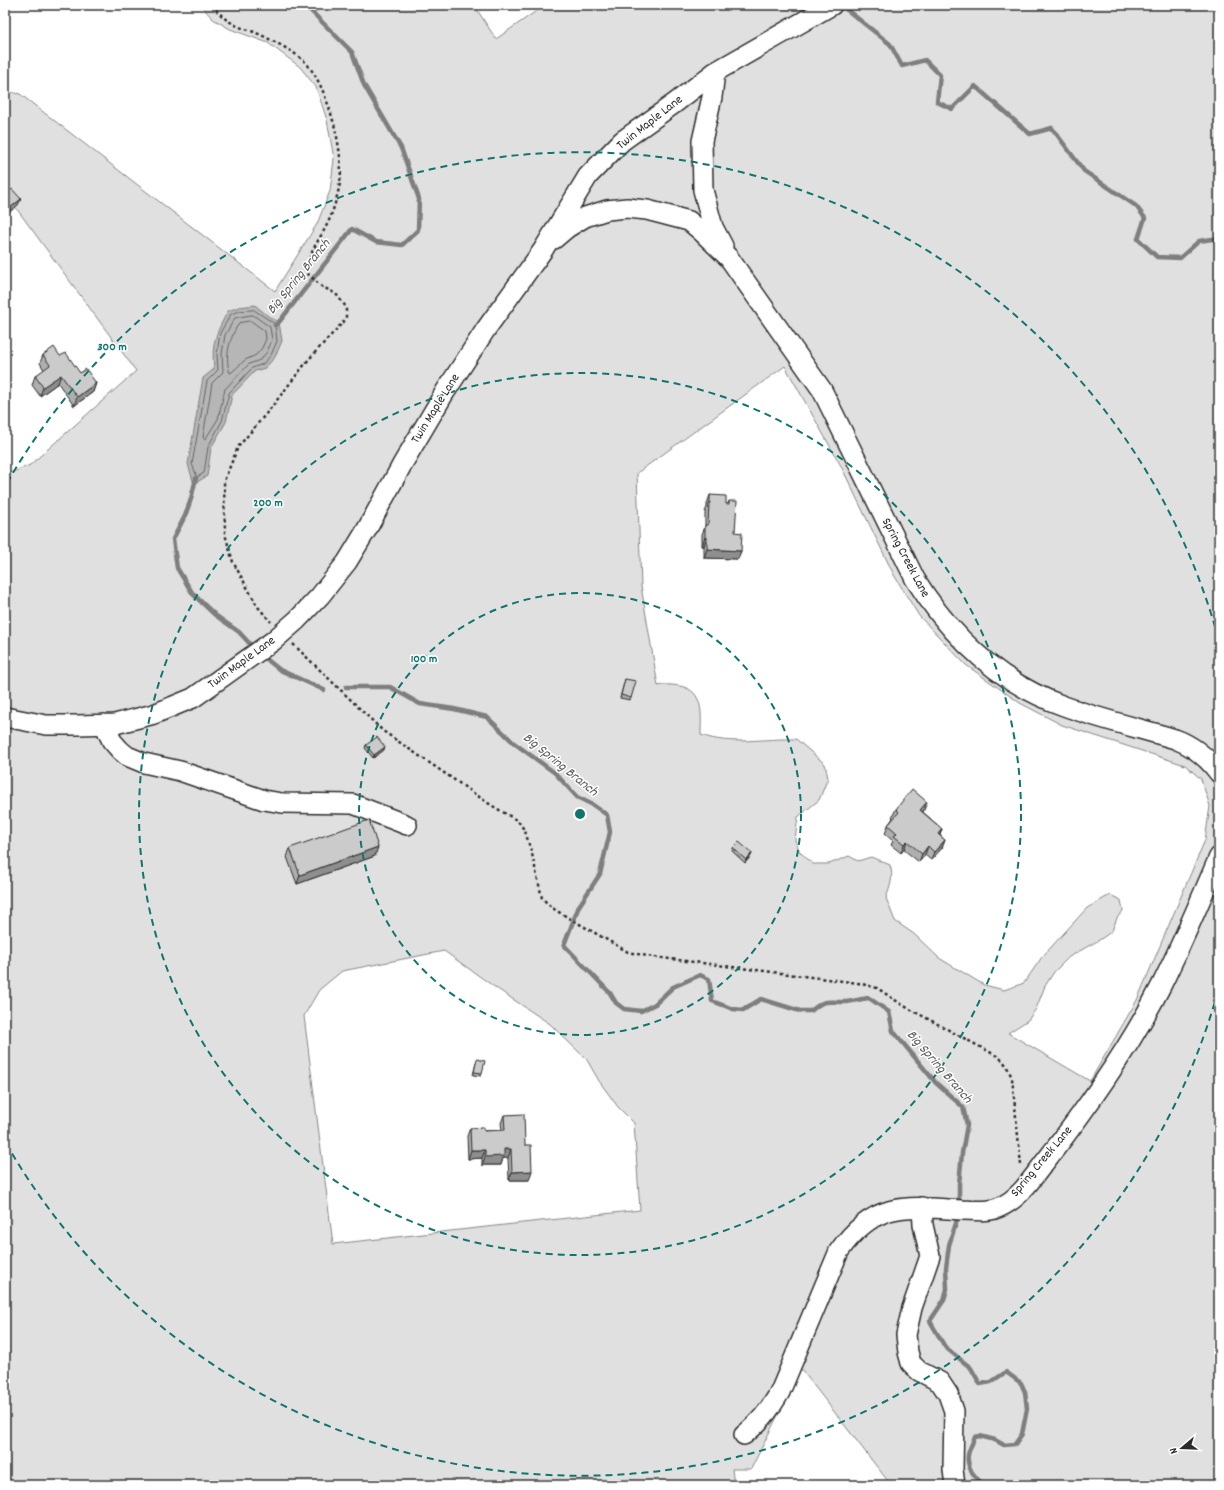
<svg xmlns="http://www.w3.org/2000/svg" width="1224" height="1490" font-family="Dekko,sans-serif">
	<rect width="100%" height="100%" fill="#fff"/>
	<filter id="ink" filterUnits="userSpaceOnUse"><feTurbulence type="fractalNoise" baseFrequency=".025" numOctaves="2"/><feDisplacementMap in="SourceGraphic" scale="8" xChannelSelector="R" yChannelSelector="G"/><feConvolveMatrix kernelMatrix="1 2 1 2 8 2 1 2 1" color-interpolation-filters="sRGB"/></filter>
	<g filter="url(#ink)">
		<path fill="#e0e0e0" stroke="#868686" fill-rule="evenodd" d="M202,5H474L496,39L545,5H1219V1485H891L801,1369L751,1469H732L734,1485H5V475L30,465L136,371L5,193V91L20,94L275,291L317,224L330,191L334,159L327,120L316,87L300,67L268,43L230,29L213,19L204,9ZM785,366L840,464L894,575L919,616L966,665L1020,703L1062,725L1185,765L1201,779L1210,806L1205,840L1137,1000L1090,1081L1008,1033L1028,1020L1036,1009L1045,986L1054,972L1069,957L1101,939L1112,931L1117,918L1123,911L1121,900L1110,895L1087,908L1042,957L1024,983L1004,990L984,985L939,958L914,934L895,921L886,898C890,887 894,877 890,865L871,857L858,861L849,856L829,864H813L800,852L795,840L798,817L819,800L828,778L825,764L796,739C763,738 731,746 701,735C701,715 705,691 680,686C672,685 666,684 658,686L641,586L637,473ZM444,951L496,988L550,1024L587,1060L599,1081L618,1107L634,1123L640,1210L333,1244L304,1016L319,990L342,971Z"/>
		<path fill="#b6b6b6" stroke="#7e7e7e" d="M255,305L268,316L279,322L282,341L275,357L265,368L255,371L232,395L226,422L211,448L207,476L194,484L188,464L203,378L214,369C211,343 216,333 228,311L239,307Z"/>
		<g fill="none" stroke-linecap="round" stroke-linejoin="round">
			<path stroke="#636363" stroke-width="1" d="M254,310L275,324L277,341L271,355L263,364L252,368L229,393L222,421L208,447L204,473L197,477L192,464L207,381L218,370L217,354L220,333L231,314L239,311Z
				M253,315L270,327L272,340L267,352L260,360L249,364L225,389L218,419L206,438L204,439L203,437L212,383L223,372L222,354L225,335L235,318Z
				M251,321L265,331L266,339L262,348L256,355L245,360L232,372L230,373C224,357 230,337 239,323Z"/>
			<path stroke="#7e7e7e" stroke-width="4.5" d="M842,6L890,44L902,66L925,60L940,75L937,102L952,109L975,86L1030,134L1052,128L1084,171L1136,206L1145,218L1138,239L1157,257L1180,258L1199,241L1219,238
				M275,325L279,322L352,229L376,242L402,245L418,230L419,199L401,148L364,85L352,52L305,5
				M196,478L191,499L185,516L173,539L177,568L193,594L215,615L239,632L250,644
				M265,658L280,670L324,690
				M346,687H390L420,704L454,709L487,717L514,743L555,773L577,797L593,805L607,815L610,832L600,874L579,906L564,945L610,993L616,1003L624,1009L641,1011L655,1004L673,987L700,975L709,979L712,1001L733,1009L743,1010L761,999L800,1011H811C827,997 828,1003 846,1002C854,1001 861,999 869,998L889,1012L893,1031L936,1083L963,1107L967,1125L962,1153L959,1184V1205
				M959,1214L949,1245L946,1268L947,1289L944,1300L930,1321L945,1347L971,1368L980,1384L991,1382L1006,1372L1021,1383L1025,1392L1027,1409L1022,1434L1015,1444L1004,1445L995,1440L980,1436L975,1437C973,1442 969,1449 968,1455C966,1467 975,1478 984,1485"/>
			<g stroke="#2b2b2b" stroke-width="22">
				<path id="minor" d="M715,72L712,97L702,141L703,190L713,227L723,246
					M554,239L567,228L585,217L607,210L627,208L647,210L689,221L701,231L729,258L822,390L915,579C951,637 999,683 1064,706C1100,719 1138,728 1175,739C1194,746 1207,757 1219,773
					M5,717L46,725H77L115,724L154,714L193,698L273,641L297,620L320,596L347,562L367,529L403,463L445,392L486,329L543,250L588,176L622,141L675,103L715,72L832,5
					M104,724L112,741L120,750L127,756L144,763L180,771L264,800L282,803L353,804L407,825
					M922,1207L923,1225L930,1256L912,1308L906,1335L908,1352L911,1363L919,1371L940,1382L948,1394L954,1411L953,1470L955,1485
					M744,1435C760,1422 769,1411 780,1392L839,1251C875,1200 906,1206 962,1210C974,1210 988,1213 1000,1207C1021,1198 1035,1174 1048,1158C1090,1104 1130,1047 1161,986C1182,944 1200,901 1219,857"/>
			</g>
			<path stroke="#2b2b2b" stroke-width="2.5" stroke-dasharray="3 3" stroke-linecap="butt" d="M212,5C218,12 224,19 232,23C239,28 247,29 254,32C268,38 294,51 304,61C327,83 345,152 340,183C338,194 334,208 330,218C322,238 308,250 307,273L321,286L336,294L346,307V319L309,359L270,409L238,447L224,481L225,534L233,562L258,607L271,622
				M293,644L383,731L491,805L518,821L525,831L532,854L542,898L551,907L557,911L628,952L647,956L858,983L877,988L904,1006L997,1056C1006,1062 1008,1069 1012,1078L1021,1165"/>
			<use href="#minor" stroke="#fff" stroke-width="19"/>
		</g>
		<path fill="#afafaf" stroke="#2b2b2b" d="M43,355L60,356L80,373L96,383L93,392L74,406L58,383L40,396L32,385L35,376L44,370L40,363Z
			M710,495L726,504H728L729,501L735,532L741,551L738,559L704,558V546H702V534L705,527V512L707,507V504Z
			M625,679L631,698L630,700L620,698Z
			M366,745L384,750L373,758L365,748Z
			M896,809L924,810L923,812L942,829L940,835L945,840L942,848L931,860L925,855L919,862L904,850L901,853L891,845L893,841L885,834L888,825L893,818L892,817Z
			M290,848L375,856L297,884L287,857Z
			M733,848L752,853L751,856L745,863L732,851Z
			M477,1059L482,1073L481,1076L473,1075Z
			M504,1115L525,1145L529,1180H509L508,1158H503L501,1165H482V1158L468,1159L467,1136L470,1128L484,1131L502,1130L501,1123Z"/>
		<path fill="#8e8e8e" stroke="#2b2b2b" d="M21,199L18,205L5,216V212Z
			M61,375L58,383L40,396L43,387Z
			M96,383L93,392L74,406L77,397Z
			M705,537H707L704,546H702Z
			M707,549L741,551L738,559L704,558Z
			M385,747L384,750L373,758L374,755Z
			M927,802L924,810L917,818L920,810Z
			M942,829L939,837L938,834Z
			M945,840L942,848L931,860L934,852Z
			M907,841L904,850L901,853L904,844Z
			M928,846L925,855L919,862L922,854Z
			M378,847L375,856L297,884L300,875Z
			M752,853L751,856L745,863L746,860Z
			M504,1149H511L508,1158H503L501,1165H482L485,1157Z
			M471,1150H485L482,1158L468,1159Z
			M532,1171L529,1180H509L512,1172Z"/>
		<path fill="#cbcbcb" stroke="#2b2b2b" d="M12,189L21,199L5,212V194L6,195Z
			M5,276L8,278L5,281Z
			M54,347L60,356L66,353L80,373L86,369L96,383L77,397L61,375L43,387L35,376L50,365L43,355Z
			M710,495L726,496V504H729V501H737L735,532L742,533L741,551L707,549V537H705V525H708L709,503H710Z
			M625,679L636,681L631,698L621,695Z
			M377,737L385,747L374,755L366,745Z
			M912,789L927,802L920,810L942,829L938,834L945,840L934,852L928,846L922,854L907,841L904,844L894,836L897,833L888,825L899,812L896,809Z
			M369,820L378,847L300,875L290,848Z
			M739,842L752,853L746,860L733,848Z
			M477,1059L485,1061L482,1073L474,1072Z
			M524,1114L525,1145H531L532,1171L512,1172L511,1149H504V1156L485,1157V1150H471L470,1128L484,1127V1131L505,1130L504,1115Z"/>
	</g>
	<g fill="none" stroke="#0f766e" stroke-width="2" stroke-dasharray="7 5">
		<circle cx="580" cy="814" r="221"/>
		<circle cx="580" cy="814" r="441"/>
		<path d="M1218 991A662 662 0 0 1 7 1145M7 483A662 662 0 0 1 1218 637"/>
	</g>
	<g text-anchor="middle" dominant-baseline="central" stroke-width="3" stroke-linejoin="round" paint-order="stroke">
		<g font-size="13" fill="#2b2b2b" stroke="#fff">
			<text transform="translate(650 123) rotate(-38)">Twin Maple Lane</text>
			<text transform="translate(436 409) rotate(-58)">Twin Maple Lane</text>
			<text transform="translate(905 558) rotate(62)">Spring Creek Lane</text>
			<text transform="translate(242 663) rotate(-36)">Twin Maple Lane</text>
			<text transform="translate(1042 1162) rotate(-50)">Spring Creek Lane</text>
		</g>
		<g font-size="14" font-style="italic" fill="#5c5c5c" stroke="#fff">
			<text transform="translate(299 277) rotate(-51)">Big Spring Branch</text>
			<text transform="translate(560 765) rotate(39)">Big Spring Branch</text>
			<text transform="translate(939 1067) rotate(49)">Big Spring Branch</text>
		</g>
	</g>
	<circle cx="580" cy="814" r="6" fill="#0f766e" stroke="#fff" stroke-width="2"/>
	<g font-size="12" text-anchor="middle" font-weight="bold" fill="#0f766e" stroke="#fff" stroke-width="3" stroke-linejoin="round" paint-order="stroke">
		<text x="112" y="350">300 m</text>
		<text x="268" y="506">200 m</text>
		<text x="424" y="662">100 m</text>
	</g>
	<rect width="1224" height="1490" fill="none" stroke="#fff" stroke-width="20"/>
	<rect x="10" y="10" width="1204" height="1470" fill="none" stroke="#2b2b2b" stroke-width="1.5" filter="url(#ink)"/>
	<g transform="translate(1182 1448) rotate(251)" stroke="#ffffff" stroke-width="3" paint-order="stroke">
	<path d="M0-3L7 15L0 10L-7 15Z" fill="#2b2b2b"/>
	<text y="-6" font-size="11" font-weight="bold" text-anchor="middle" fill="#2b2b2b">N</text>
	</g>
</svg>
